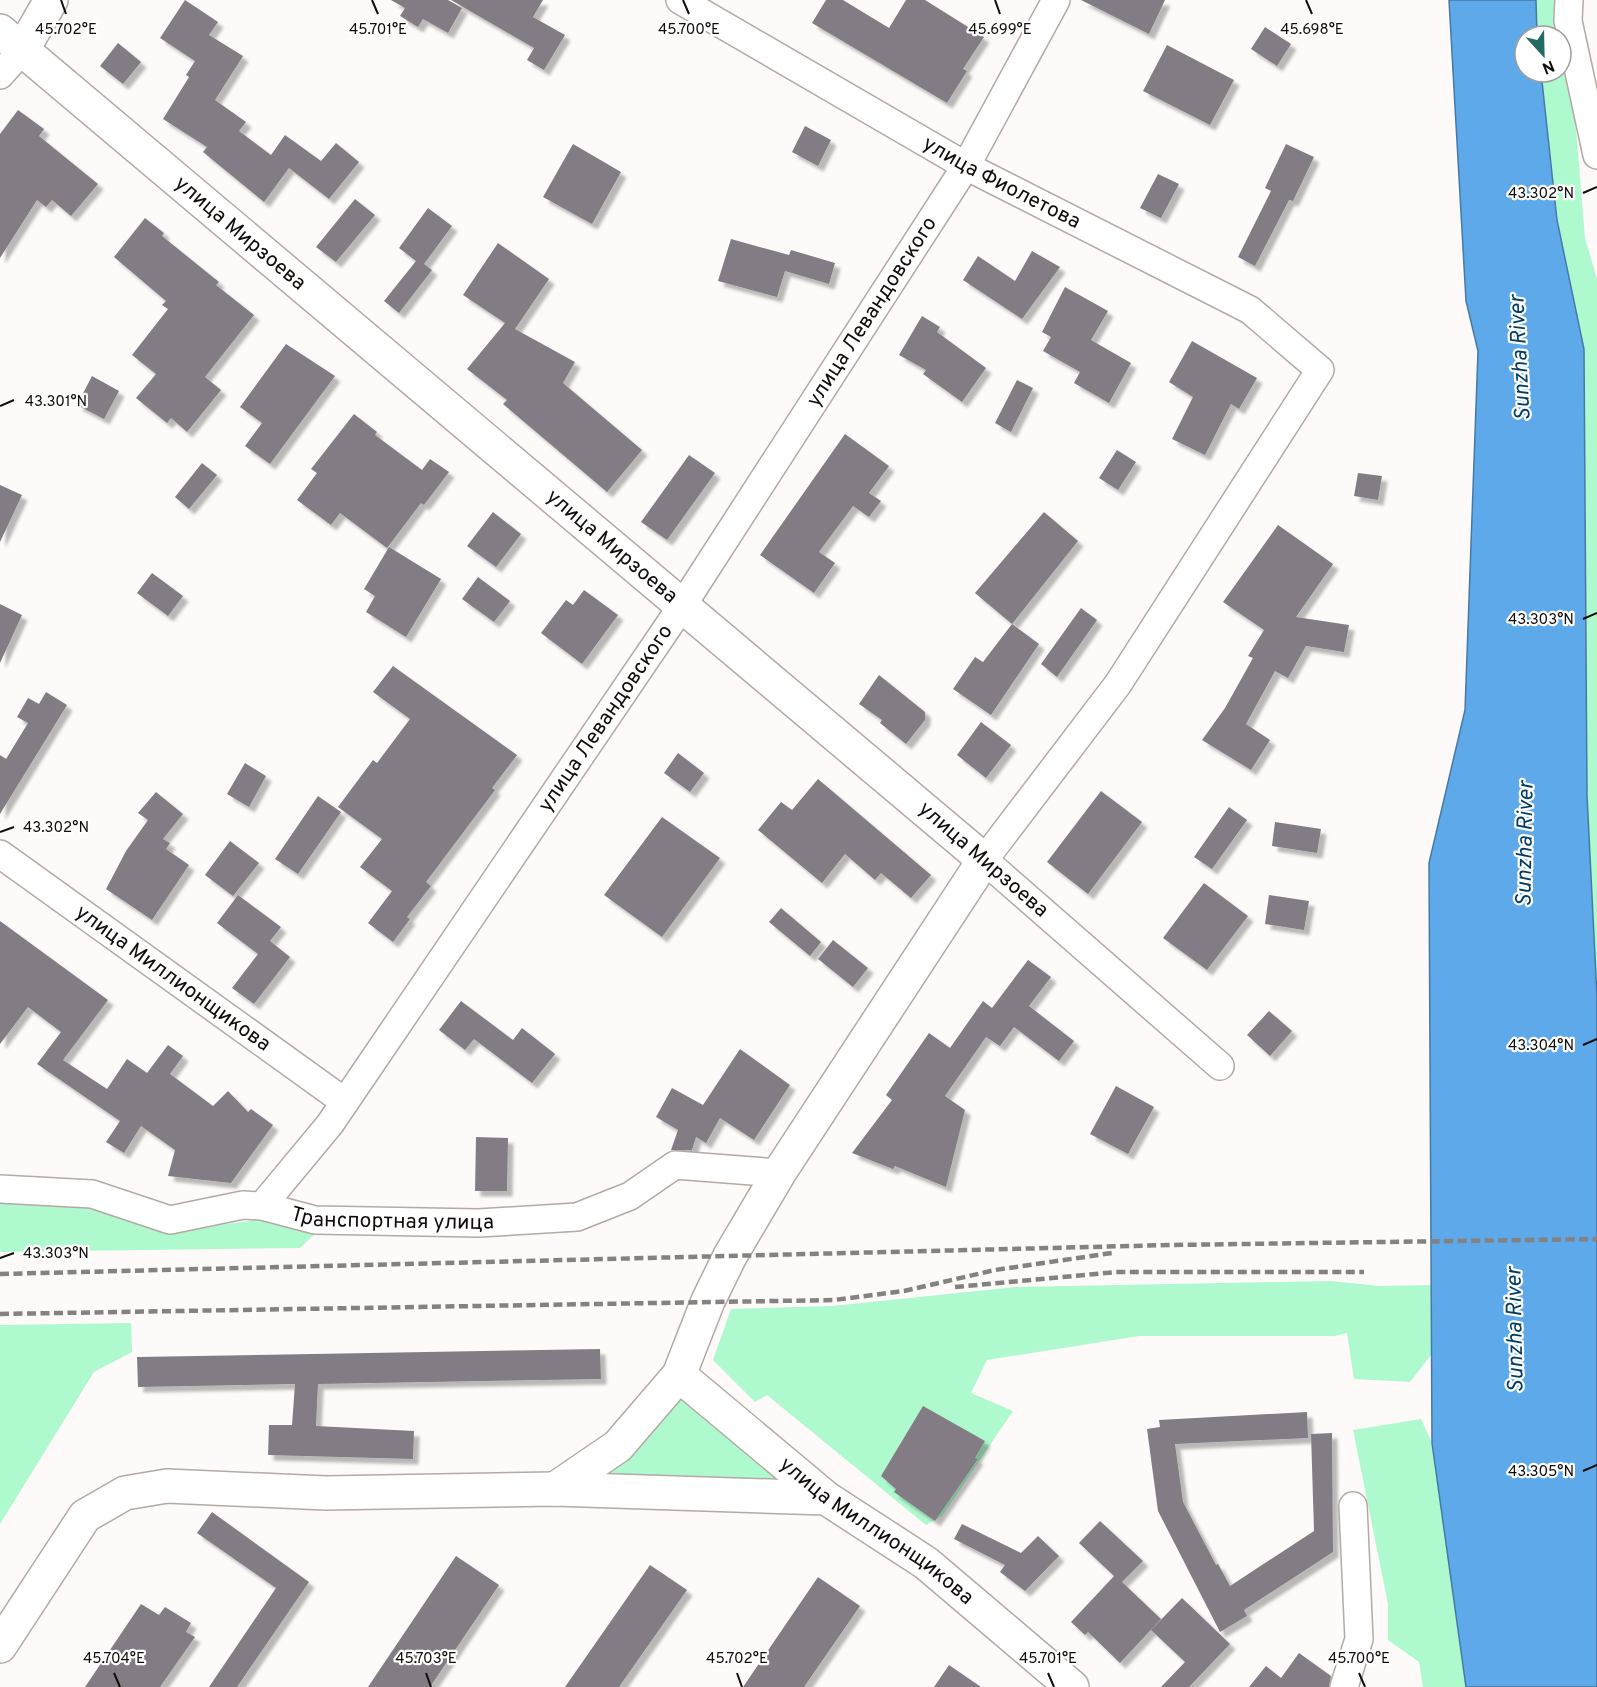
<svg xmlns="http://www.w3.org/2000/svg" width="1597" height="1687" font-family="Overpass,sans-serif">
	<defs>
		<filter id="shadow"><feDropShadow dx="5.5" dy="5.5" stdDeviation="1.5" flood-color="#0004"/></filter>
	</defs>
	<rect width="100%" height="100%" fill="#fdfaf9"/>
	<path fill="#aff9ce" d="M1536,0H1558L1560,36H1537Z
		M1561,40L1573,93L1585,238L1597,279V997L1587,795L1584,349L1557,220L1541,72H1561Z
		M0,1201L90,1205L172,1231L265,1219L318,1231L300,1248L0,1252Z
		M1331,1281L1379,1286L1431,1285V1355L1410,1382L1354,1379L1347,1333L1335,1336H1139L987,1360L971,1393L1013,1411L942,1516L926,1525L767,1395L755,1402L713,1360L731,1309L832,1306L1016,1287Z
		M131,1323L132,1352L94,1372L0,1524V1325Z
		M679,1375L826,1498L555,1489Z
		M1421,1419L1432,1443L1466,1687H1423L1419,1662L1388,1640V1604L1353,1430Z"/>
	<path fill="#5da9e9" stroke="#467aa6" stroke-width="1.5" d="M1449,0H1536L1537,36H1525V72H1541L1557,220L1584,349L1587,795L1597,997V1687H1466L1432,1443L1429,863L1465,710L1478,351L1466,301Z"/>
	<path fill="#847c85" filter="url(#shadow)" d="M185,0L218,22L209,35L243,56L215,100L246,122L239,131L271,155L285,135L321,161L336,143L359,162L329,199L289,168L264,202L203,152L207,147L163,119L189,77L186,75L195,61L160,38Z
		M391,0H448L462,8L448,33L423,19L418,27L400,16L405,8Z
		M451,0H543L533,17L565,35L544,70L527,60L534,48Z
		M826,0H843L889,28L906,0H925L984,37L963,69L967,71L947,103L812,23Z
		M1081,0H1165L1149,34Z
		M1265,27L1291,44L1277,66L1251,49Z
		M118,43L141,62L123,84L100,66Z
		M1167,45L1234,80L1210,125L1143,91Z
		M18,110L44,129L39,136L98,184L71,216L52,200L46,207L37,200L0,258V134Z
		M805,126L831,140L818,166L792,152Z
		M573,144L621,172L592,224L543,197Z
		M1286,144L1314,157L1293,201L1289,200L1255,266L1238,257L1271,191L1265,188Z
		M1158,174L1179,184L1161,218L1140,208Z
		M355,199L375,215L336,262L316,247Z
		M428,208L452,226L424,264L432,270L399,313L384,301L416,261L399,248Z
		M145,218L164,233L162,236L219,282L216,285L254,315L205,377L221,390L187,432L171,418L167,423L136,398L156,374L132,355L168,309L162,305L166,301L114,257Z
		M731,239L789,255L791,250L835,263L829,284L785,271L777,297L718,281Z
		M498,243L549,279L515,329L575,362L563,383L642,450L607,492L503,404L507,400L467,369L505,323L463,295Z
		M1032,251L1060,267L1022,319L963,280L978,256L1015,281Z
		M1065,287L1108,311L1091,340L1131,363L1109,403L1074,383L1080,372L1043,351L1051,337L1042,332Z
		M922,316L940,327L937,332L986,368L962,402L923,374L926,370L899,355Z
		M1192,341L1257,378L1239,409L1231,404L1205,455L1172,439L1193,397L1169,382Z
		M286,344L335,376L270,464L245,446L262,423L240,407Z
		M92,376L119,391L104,419L77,405Z
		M1017,380L1033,388L1011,432L995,423Z
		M354,414L377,432L375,435L422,470L430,459L449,472L424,505L421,503L387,548L340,513L331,525L297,500L317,473L311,469Z
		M845,434L889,466L869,493L881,501L869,517L853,506L819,552L835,563L814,593L760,555Z
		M1117,450L1136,462L1118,490L1099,478Z
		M689,455L715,473L667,540L641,522Z
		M202,463L217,475L189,509L175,497Z
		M1358,473L1382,476L1378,500L1354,496Z
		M0,485L22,495L0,542Z
		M493,512L521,534L496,567L467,546Z
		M1044,512L1078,541L1012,624L975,593Z
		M1278,525L1333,564L1296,617L1349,625L1344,652L1306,646L1288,678L1275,671L1246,724L1270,740L1251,770L1202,740L1225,708L1253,658L1248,656L1264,630L1223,602Z
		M389,547L441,579L406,637L366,612L375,596L364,589Z
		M152,573L183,596L168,616L137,593Z
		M478,577L510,601L494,622L462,599Z
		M584,590L618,615L582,664L541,633L566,600L573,605Z
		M0,604L22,615L0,663Z
		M1081,608L1097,620L1057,677L1041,664Z
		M1012,624L1039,644L991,715L953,689L975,657L983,662Z
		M393,666L517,755L492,788L495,790L426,882L431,886L407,917L410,919L393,942L368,923L392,891L360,867L382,839L338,807L373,760L377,763L410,719L373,692Z
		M879,675L925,712V720L906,744L880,723L882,720L859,704Z
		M46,692L67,705L0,814V755L6,759L28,723L17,717L28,698L39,704Z
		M981,722L1011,745L986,778L957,755Z
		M678,753L704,773L690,792L664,773Z
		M245,763L266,776L249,807L227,794Z
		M818,779L931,875L911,898L881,873L875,880L845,854L822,883L758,830L781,802L792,810Z
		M1101,791L1142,822L1088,894L1047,862Z
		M156,792L183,814L163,839L170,843L166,849L189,865L152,920L106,889L126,851L148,820L138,813Z
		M318,796L341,812L298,874L275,859Z
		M1229,807L1247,820L1212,869L1194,857Z
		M662,817L720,858L662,937L604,895Z
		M1275,822L1321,829L1317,853L1272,846Z
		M230,841L259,863L233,896L205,875Z
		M1204,883L1248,916L1207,970L1163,938Z
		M238,895L281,927L270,941L290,957L254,1004L232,988L258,954L217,923Z
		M1269,895L1309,901L1304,930L1265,924Z
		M781,908L821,942L810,956L769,922Z
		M0,921L108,1000L63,1060L107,1089L127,1059L147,1073L168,1045L183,1056L170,1074L213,1106L228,1091L248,1112L251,1109L273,1125L231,1183L168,1176L175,1150L141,1126L124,1153L106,1142L120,1121L37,1064L61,1032L28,1007L0,1044Z
		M833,940L868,968L853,987L818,959Z
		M1028,960L1051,977L1029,1006L1074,1041L1059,1061L1014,1027L1000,1046L986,1037L945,1096L965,1110L946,1187L895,1166L893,1169L852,1153L892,1100L886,1095L929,1033L950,1048L983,1001L992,1008Z
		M461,1001L513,1040L522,1028L555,1054L532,1083L474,1039L465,1050L439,1030Z
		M1269,1011L1292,1031L1270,1056L1247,1035Z
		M740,1049L790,1085L754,1140L720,1118L706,1143L696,1137L692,1150H671L678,1130L656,1117L672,1088L703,1105Z
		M1116,1086L1154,1107L1128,1154L1090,1134Z
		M476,1137L508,1138L507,1191H475Z
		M600,1349L601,1379L318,1384L316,1426L414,1431L413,1459L268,1455L269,1425H292L295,1384L138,1387L137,1357Z
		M923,1406L985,1441L975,1458L978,1459L935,1521L894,1492L896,1489L881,1476Z
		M1307,1412L1308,1438L1175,1444L1183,1502L1216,1565L1218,1564L1230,1586L1314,1531L1311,1434L1332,1433L1333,1552L1244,1610L1247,1616L1220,1632L1158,1511L1147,1429L1160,1427L1159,1420Z
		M212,1512L309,1582L237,1687H209L276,1588L197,1533Z
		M1100,1521L1143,1561L1122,1582L1161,1619L1120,1663L1088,1632L1085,1635L1071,1622L1114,1576L1079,1543Z
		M962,1524L1021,1553L1038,1536L1059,1556L1025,1591L1000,1572L1005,1565L954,1539Z
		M456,1556L499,1585L430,1687H368Z
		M650,1565L687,1590L619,1687H565Z
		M818,1577L860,1606L804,1687H743Z
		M1182,1598L1230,1644L1189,1687H1161L1185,1662L1151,1630Z
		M141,1604L159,1615L165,1607L191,1623L186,1632L195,1637L160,1687H85Z
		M1299,1653L1331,1676L1329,1687H1249L1266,1666L1281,1678Z
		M949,1665L981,1687H934Z"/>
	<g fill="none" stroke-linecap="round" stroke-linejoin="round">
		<g stroke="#b5a9a3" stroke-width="30">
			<g id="street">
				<path id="s1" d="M680,0L966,166L1250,310L1320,370L1118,684L984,860L1220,1066"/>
				<path d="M1569,0L1568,21L1597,155"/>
				<path d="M0,75L23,49"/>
				<path id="s2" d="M0,854L345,1102"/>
				<path id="s3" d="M0,1189L92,1194L170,1220L243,1205L262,1206L315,1220L479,1223L577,1217L630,1196L675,1165L779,1173"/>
				<path id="s4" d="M262,1206L330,1124L682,606L966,166L1056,0"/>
				<path d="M1344,1687L1359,1639L1353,1506"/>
			</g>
		</g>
		<g stroke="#b5a9a3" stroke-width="36">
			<g id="secondary">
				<path id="s5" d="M0,31L984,860L779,1173L730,1256L708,1301L679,1375L618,1446L555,1489"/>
				<path d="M23,49L51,0"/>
				<path id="s6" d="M679,1375L826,1498L926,1563L1072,1687"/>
				<path d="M0,1646L85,1516L125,1493L167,1486L326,1493L555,1489L826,1498"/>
			</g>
		</g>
		<use href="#street" stroke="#fff" stroke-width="27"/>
		<use href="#secondary" stroke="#fff" stroke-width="33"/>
		<path stroke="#84817f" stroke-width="4.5" stroke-dasharray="9 4.5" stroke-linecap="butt" d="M0,1274L1171,1245L1597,1239
			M955,1287L1116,1272H1364
			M0,1314L834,1300L904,1291L995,1270L1112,1253"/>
	</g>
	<path fill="none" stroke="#100c0a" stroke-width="2" d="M61,0L66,14M372,0L378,14M683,0L689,14M995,0L1000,14M1306,0L1312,14M1583,193L1597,187M0,406L14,400M1583,619L1597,613M0,832L14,827M1583,1045L1597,1039M0,1258L14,1253M1583,1471L1597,1465M114,1673L120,1687M426,1673L431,1687M737,1673L742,1687M1048,1673L1054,1687M1359,1673L1365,1687"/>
	<g text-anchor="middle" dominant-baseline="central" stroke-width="4.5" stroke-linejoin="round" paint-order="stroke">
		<g font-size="21" fill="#100c0a" stroke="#fff">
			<text stroke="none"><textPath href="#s1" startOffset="370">улица Фиолетова</textPath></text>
			<text stroke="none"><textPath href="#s5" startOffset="314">улица Мирзоева</textPath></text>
			<text stroke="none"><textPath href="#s4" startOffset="1083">улица Левандовского</textPath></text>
			<text stroke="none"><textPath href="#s5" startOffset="800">улица Мирзоева</textPath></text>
			<text stroke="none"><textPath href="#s4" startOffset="597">улица Левандовского</textPath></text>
			<text transform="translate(983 860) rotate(41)">улица Мирзоева</text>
			<text stroke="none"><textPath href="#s2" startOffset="213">улица Миллионщикова</textPath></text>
			<text stroke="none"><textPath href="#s3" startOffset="400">Транспортная улица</textPath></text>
			<text stroke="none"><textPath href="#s6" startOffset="252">улица Миллионщикова</textPath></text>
		</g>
		<g font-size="22" font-style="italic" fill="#003c65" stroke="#fff">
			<text transform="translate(1521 358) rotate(-93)">Sunzha River</text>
			<text transform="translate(1526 844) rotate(-89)">Sunzha River</text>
			<text transform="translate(1516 1330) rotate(-91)">Sunzha River</text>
		</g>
	</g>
	<g font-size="15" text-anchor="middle" fill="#100c0a" stroke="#fff" stroke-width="4.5" stroke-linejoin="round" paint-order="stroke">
		<text x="378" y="34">45.701°E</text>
		<text x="1000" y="34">45.699°E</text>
		<text x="1312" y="34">45.698°E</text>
		<text x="66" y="34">45.702°E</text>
		<text x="689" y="34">45.700°E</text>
		<text x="1541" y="198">43.302°N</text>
		<text x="56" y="406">43.301°N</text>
		<text x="1541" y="624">43.303°N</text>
		<text x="56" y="832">43.302°N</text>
		<text x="1541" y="1050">43.304°N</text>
		<text x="56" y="1258">43.303°N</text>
		<text x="1541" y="1476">43.305°N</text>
		<text x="114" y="1663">45.704°E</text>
		<text x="426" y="1663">45.703°E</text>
		<text x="737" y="1663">45.702°E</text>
		<text x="1048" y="1663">45.701°E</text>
		<text x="1359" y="1663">45.700°E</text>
	</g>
	<g transform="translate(1543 54) rotate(158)"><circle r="28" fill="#ffffff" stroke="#9f9e9d" stroke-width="1.5"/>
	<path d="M0-4.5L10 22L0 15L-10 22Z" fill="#226a62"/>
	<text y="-9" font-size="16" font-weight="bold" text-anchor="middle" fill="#100c0a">N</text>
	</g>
</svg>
